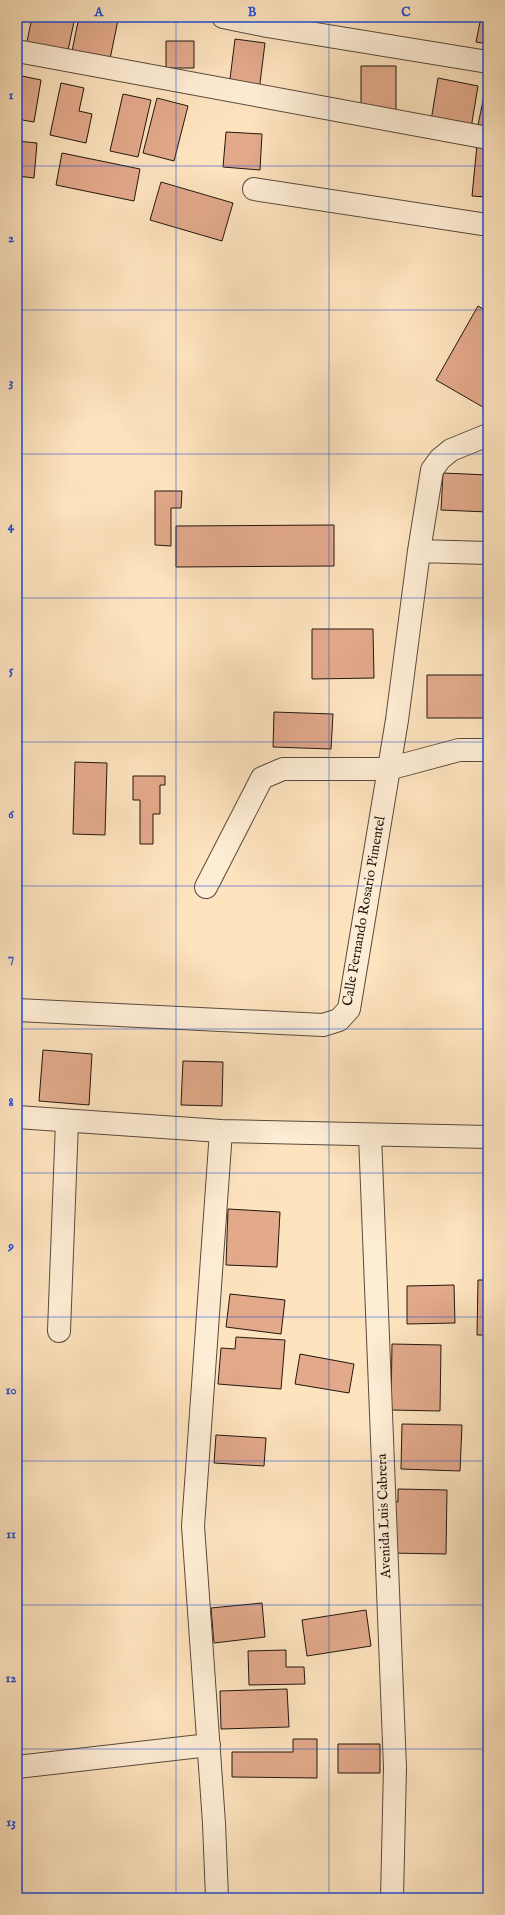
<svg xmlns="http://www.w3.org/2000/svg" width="505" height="1915" font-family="'IM FELL English',serif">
	<rect width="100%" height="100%" fill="#fde3be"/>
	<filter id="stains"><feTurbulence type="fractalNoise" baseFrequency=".005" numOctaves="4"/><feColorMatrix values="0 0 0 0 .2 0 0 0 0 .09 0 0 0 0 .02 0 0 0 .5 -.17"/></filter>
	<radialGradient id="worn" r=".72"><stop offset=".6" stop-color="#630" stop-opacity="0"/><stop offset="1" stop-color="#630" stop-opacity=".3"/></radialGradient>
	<path fill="#e2a98b" stroke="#231710" d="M32,17L60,21L61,17H75L67,55L26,47Z
		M79,17H104L118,20L110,59L72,51Z
		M481,17H488V44L476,42Z
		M235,39L265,43L259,91L229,87Z
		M166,41H194V68H166Z
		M361,66H396V113H361Z
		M17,75L41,80L34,122L17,119Z
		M438,78L478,86L471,128L431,121Z
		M487,81L488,82V132L477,130Z
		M61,83L84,88L79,111L92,114L86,143L50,135Z
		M123,94L151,100L138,157L110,151Z
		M157,98L188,106L174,161L143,153Z
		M226,132L262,134L260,170L223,167Z
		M17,141L37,143L34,178L17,176Z
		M477,145L488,146V207L484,206L485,197L472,196Z
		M62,153L140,169L134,201L56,185Z
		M161,182L233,203L222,241L150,220Z
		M478,306L488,312V410L436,380Z
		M443,473L488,475V512L441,510Z
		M155,491H182L181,508H171V546L155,545Z
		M334,525V566L176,567V526Z
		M312,629H373L374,678L312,679Z
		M427,675H487V718H427Z
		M274,712L333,714L331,749L273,747Z
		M75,762L107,763L105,835L73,834Z
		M133,776H165V785H160V814H153V844H140V800H133Z
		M43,1050L92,1054L89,1105L39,1101Z
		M183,1061L223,1062L222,1106L181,1105Z
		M228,1209L280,1212L277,1267L226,1265Z
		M478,1280H488V1335H477Z
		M454,1285L455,1323L407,1324V1286Z
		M230,1294L285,1300L281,1334L226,1327Z
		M236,1337L285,1340L281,1389L218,1384L221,1348L235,1349Z
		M392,1344L441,1345L440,1411L391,1410Z
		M300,1354L354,1364L349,1393L295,1384Z
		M402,1424L462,1425L460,1471L401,1469Z
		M216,1435L266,1438L264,1466L214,1463Z
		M398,1489L447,1490L446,1554L390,1553L391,1501L398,1502Z
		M262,1603L265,1637L214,1643L211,1608Z
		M366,1610L371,1646L307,1656L302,1620Z
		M286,1650V1667H304L305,1684L249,1685L248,1651Z
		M287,1689L289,1727L221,1729L220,1691Z
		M293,1739H317V1778L232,1777V1752H293Z
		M338,1744H380V1773H338Z"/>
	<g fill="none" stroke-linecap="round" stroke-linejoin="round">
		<g stroke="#5a4a3c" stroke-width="24">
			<path id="street" d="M223,17L267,26L488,62
				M17,51L488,138
				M254,189L488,225
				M419,551L488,553
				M206,887L262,778L283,769H388L459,750H488
				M17,1010L323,1025L339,1020L349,1009L397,720L419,551L432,470L440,459L451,450L488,435
				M17,1117L221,1131L488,1137
				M370,1135L395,1768L392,1898
				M59,1331L67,1122
				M17,1767L209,1745
				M217,1898L214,1823L193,1526L221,1131"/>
		</g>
		<use href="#street" stroke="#feedd5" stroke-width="22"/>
	</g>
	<path fill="none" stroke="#1d4ed8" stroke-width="1" stroke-opacity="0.55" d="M176,17V1898M329,17V1898M17,166H488M17,310H488M17,454H488M17,598H488M17,742H488M17,886H488M17,1029H488M17,1173H488M17,1317H488M17,1461H488M17,1605H488M17,1749H488"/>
	<g text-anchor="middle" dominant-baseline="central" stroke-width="3" stroke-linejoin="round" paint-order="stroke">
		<g font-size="14" fill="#231710" stroke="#feedd5">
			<text transform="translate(364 911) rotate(-80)">Calle Fernando Rosario Pimentel</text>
			<text transform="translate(384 1516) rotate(-92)">Avenida Luis Cabrera</text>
		</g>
	</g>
	<rect width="505" height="1915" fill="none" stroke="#fde3be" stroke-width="44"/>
	<rect x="22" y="22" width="461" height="1871" fill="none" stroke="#1d4ed8" stroke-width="1.5"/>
	<g font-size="13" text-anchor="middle" font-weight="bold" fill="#1d4ed8">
		<text x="99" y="16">A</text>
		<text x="252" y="16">B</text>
		<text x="406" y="16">C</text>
		<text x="11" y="99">1</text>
		<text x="11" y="242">2</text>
		<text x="11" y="386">3</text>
		<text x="11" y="530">4</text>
		<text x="11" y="674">5</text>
		<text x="11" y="818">6</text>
		<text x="11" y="962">7</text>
		<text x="11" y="1106">8</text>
		<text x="11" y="1250">9</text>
		<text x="11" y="1394">10</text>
		<text x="11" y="1538">11</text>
		<text x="11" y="1682">12</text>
		<text x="11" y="1826">13</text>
	</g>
	<rect width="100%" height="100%" filter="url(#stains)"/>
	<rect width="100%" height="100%" fill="url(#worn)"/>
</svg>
